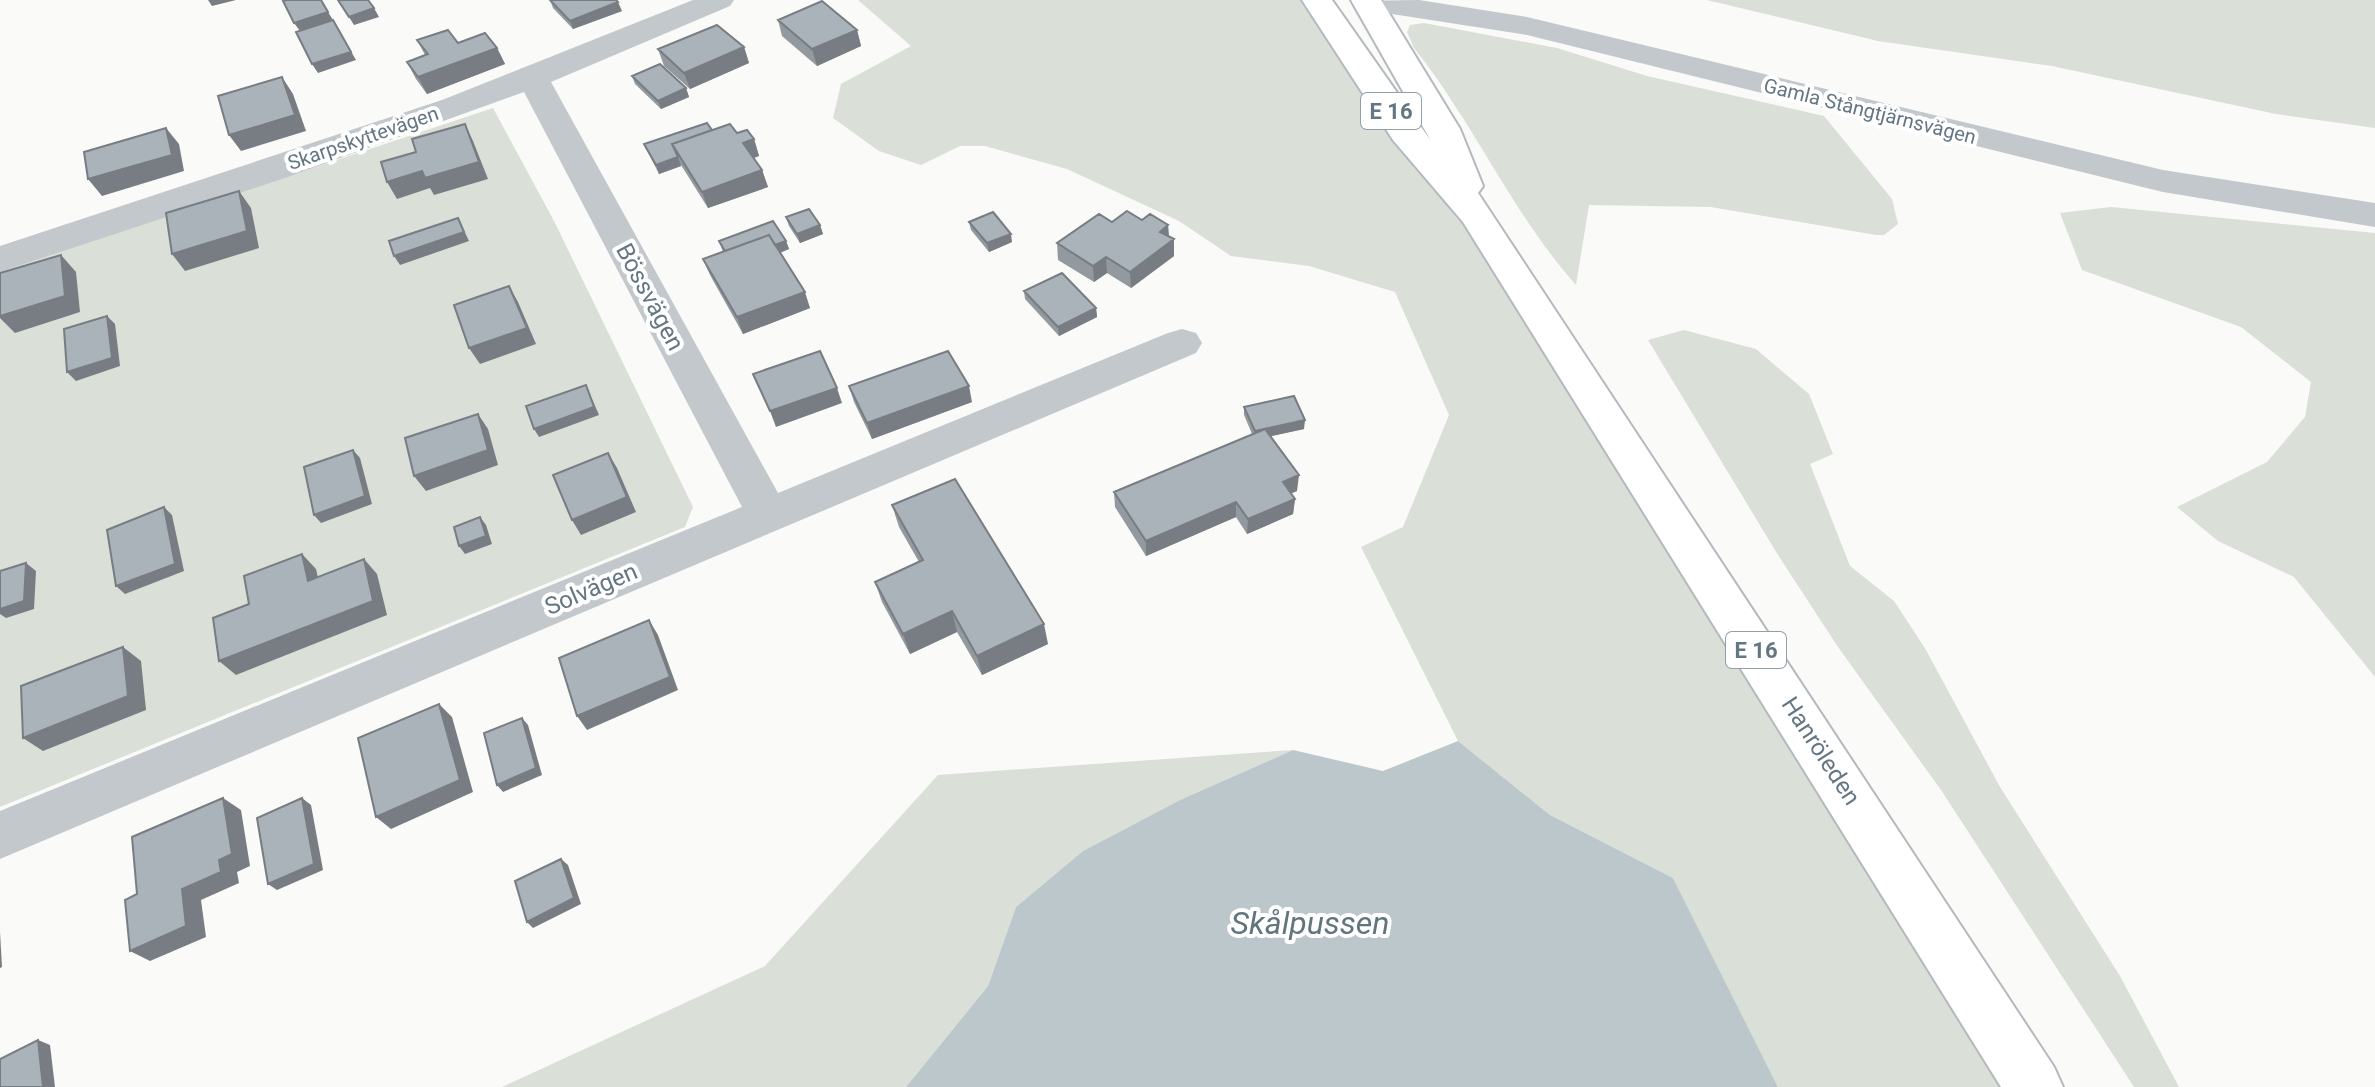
<svg xmlns="http://www.w3.org/2000/svg" width="2375" height="1087" font-family="Roboto,sans-serif">
	<rect width="100%" height="100%" fill="#fafaf8"/>
	<path fill="#dadfd7" d="M858,0H1328L2007,1087H1778L1673,878L1550,815L1458,741L1361,547L1403,527L1449,415L1395,292L1309,266L1231,256L1179,221L1067,169L985,146H960L921,165L879,151L833,118L841,84L911,46Z
		M1707,0H2375V128L2276,114L2052,66L1878,41Z
		M1424,23L1557,48L1647,76L1824,116L1892,199L1898,224L1884,235H1876L1711,207L1589,205L1576,285C1512,213 1474,123 1414,48L1407,32L1410,25Z
		M493,108L554,221L693,507L685,527L0,807V272Z
		M2111,207L2375,233V677L2294,577L2218,541L2177,507L2267,462L2305,417L2311,382L2241,327L2082,270L2060,213Z
		M1684,330L1756,349L1809,394L1833,454L1810,464L1850,566L1894,601L1926,650L2000,787L2120,976L2179,1087H2134L1941,790L1838,647L1778,555L1648,340Z
		M1293,750L1180,800L1083,851L1016,907L988,986L906,1087H502L765,966L938,775Z"/>
	<path fill="#bbc7cb" d="M1458,741L1550,815L1673,878L1778,1087H906L988,986L1016,907L1083,851L1180,800L1293,750L1383,771Z"/>
	<g fill="none" stroke-linecap="round" stroke-linejoin="round">
		<g stroke="#b4b9bd" stroke-width="4">
			<path id="highway" d="M1302,0H1332L1431,141L1351,0H1381L1460,129L1483,186L1478,193L2054,1067L2063,1087H2001L1463,222L1393,140Z"/>
		</g>
		<path fill="#c3c8cc" fill-rule="evenodd" d="M693,0H734L730,6L551,82L778,493L1168,333L1182,329L1196,333L1202,343L1196,353L0,859V811L742,507L524,92L285,178L0,272V246L442,100Z
			M1419,0L1527,17L2163,170L2375,203V227L2163,192L1527,35L1366,10L1355,7L1351,1Z"/>
		<use href="#highway" fill="#fff" fill-rule="evenodd"/>
	</g>
	<path fill="#929a9f" d="M550,0L622,11L573,29L553,8Z
		M778,20L857,30L861,46L817,66L782,36Z
		M417,40L458,43L497,48L505,64L427,94L416,79L407,62L425,55Z
		M744,47L749,63L690,89L664,66L658,49Z
		M632,76L686,88L689,97L661,109L635,84Z
		M712,130L737,133L754,139L759,156L754,158L762,170L768,187L708,208L681,165V166L659,174L644,144Z
		M786,217L820,225L823,234L800,243L789,226Z
		M1142,220L1168,225L1169,236L1174,256L1131,288L1107,273L1094,282L1058,260L1057,243L1112,222Z
		M969,222L1012,242L989,252L971,230Z
		M719,241H786L789,249L780,253L810,308L743,334L710,275L703,259L723,252Z
		M1024,291L1096,308L1097,317L1059,336L1025,299Z
		M849,386L972,402L872,439L854,402Z
		M1244,407L1304,429L1270,436L1297,491L1291,493L1295,499L1293,514L1247,534L1236,517L1146,556L1115,507L1114,492L1252,434L1244,415Z
		M892,505L1048,644L982,675L957,632L910,654L882,602L875,582L919,562L899,527Z"/>
	<path fill="#777d82" d="M208,0H236L212,6Z
		M618,2L622,11L573,29L570,21Z
		M374,8L379,17L354,25L349,17Z
		M328,12L333,20L300,31L294,23Z
		M333,20L356,60L318,73L312,64Z
		M857,30L861,46L817,66L812,49Z
		M744,47L749,63L690,89L684,73Z
		M497,48L505,64L427,94L418,77Z
		M282,77L293,94L306,131L241,151L229,135Z
		M686,88L689,97L661,109L658,101Z
		M465,124L473,141L488,179L434,195L430,188L397,199L387,182Z
		M166,128L179,144L184,171L102,196L88,179Z
		M754,139L759,156L749,159L743,143Z
		M678,157L681,166L659,174L656,165Z
		M762,170L768,187L708,208L702,192Z
		M239,191L251,208L259,248L185,271L172,254Z
		M458,218L469,241L400,265L394,256Z
		M820,225L823,234L800,243L797,234Z
		M1168,225L1169,242L1160,232Z
		M1011,234L1012,242L989,252L987,243Z
		M1174,239V256L1131,288L1130,272Z
		M786,241L789,249L776,254L773,246Z
		M61,255L76,272L80,312L15,333L0,318V316Z
		M1106,257L1107,273L1094,282L1093,266Z
		M509,286L518,302L536,344L480,364L469,348Z
		M805,292L810,308L743,334L737,317Z
		M1096,308L1097,317L1059,336L1058,327Z
		M107,316L115,324L120,366L76,381L67,372Z
		M586,385L599,415L539,437L534,429Z
		M969,386L972,402L872,439L867,423Z
		M837,388L842,403L776,427L770,411Z
		M478,414L488,429L498,465L426,491L414,476Z
		M1305,420L1304,429L1254,440L1255,431Z
		M353,450L360,458L372,504L321,523L314,515Z
		M608,453L617,468L636,512L581,535L572,520Z
		M1299,475L1297,491L1281,498L1283,482Z
		M1295,499L1293,514L1247,534L1248,519Z
		M1236,502V517L1146,556V541Z
		M164,507L172,515L184,571L125,594L116,586Z
		M480,517L486,525L492,544L465,554L459,546Z
		M302,554L316,569L322,595L308,581Z
		M364,559L377,574L387,615L236,675L219,661Z
		M26,563L36,571L34,609L6,618L0,614V609Z
		M952,611L957,632L910,654L903,634Z
		M649,620L658,635L678,690L587,730L577,716Z
		M1044,624L1048,644L982,675L977,656Z
		M123,647L141,661L146,710L43,751L23,738Z
		M439,704L452,717L473,792L391,829L376,817Z
		M522,718L528,725L542,775L503,792L497,785Z
		M223,798L241,810L250,866L237,872L239,883L201,900L206,937L150,961L130,951L182,889L219,860Z
		M302,798L311,805L323,870L277,890L268,884Z
		M561,859L568,865L581,904L533,928L527,922Z
		M0,932L2,967L0,968Z
		M38,1040L50,1045L55,1087H43Z"/>
	<path fill="#aab3b9" stroke="#777d82" stroke-width="2" d="M287,0H321L328,12L294,23L283,1Z
		M338,0H368L374,8L349,17Z
		M550,0H616L618,2L570,21Z
		M822,1L857,30L812,49L778,20Z
		M333,20L351,52L312,64L296,32Z
		M717,25L744,47L684,73L658,49Z
		M448,30L458,43L485,33L497,48L418,77L407,62L428,54L417,40Z
		M660,64L686,88L658,101L632,76Z
		M282,77L295,115L229,135L218,96Z
		M707,123L712,130L672,144L678,157L656,165L644,144Z
		M465,124L479,162L425,178L422,171L387,182L381,162L416,152L412,139Z
		M730,124L737,133L747,130L754,139L743,143L762,170L702,192L672,144Z
		M166,128L172,155L88,179L84,152Z
		M239,191L247,231L172,254L166,213Z
		M809,209L820,225L797,234L786,217Z
		M1127,211L1142,220L1150,214L1168,225L1160,232L1174,239L1130,272L1106,257L1093,266L1057,243L1099,214L1112,222Z
		M993,212L1011,234L987,243L969,222Z
		M458,218L464,232L394,256L389,241Z
		M773,221L786,241L775,245L769,235L725,251L719,241Z
		M769,235L805,292L737,317L703,259Z
		M61,255L65,296L0,316V273Z
		M1062,273L1096,308L1058,327L1024,291Z
		M509,286L527,328L469,348L454,305Z
		M107,316L112,358L67,372L64,329Z
		M820,351L837,388L770,411L753,374Z
		M948,351L969,386L867,423L849,386Z
		M586,385L594,407L534,429L526,406Z
		M1294,396L1305,420L1255,431L1244,407Z
		M478,414L488,450L414,476L405,438Z
		M1265,429L1299,475L1283,482L1295,499L1248,519L1236,502L1146,541L1114,492Z
		M353,450L365,496L314,515L304,467Z
		M608,453L627,497L572,520L553,475Z
		M955,479L1044,624L977,656L952,611L903,634L875,582L923,560L892,505Z
		M164,507L175,564L116,586L107,530Z
		M480,517L486,536L459,546L454,527Z
		M302,554L308,581L364,559L373,601L219,661L213,618L249,604L244,576Z
		M26,563L24,601L0,609V571Z
		M649,620L670,677L577,716L559,658Z
		M123,647L128,696L23,738L21,686Z
		M439,704L460,780L376,817L358,738Z
		M522,718L536,768L497,785L484,733Z
		M223,798L232,854L219,860L221,872L182,889L186,926L130,951L125,900L137,894L132,837Z
		M302,798L314,864L268,884L257,818Z
		M561,859L574,898L527,922L515,881Z
		M38,1040L43,1087H0V1059Z"/>
	<g text-anchor="middle" dominant-baseline="central" stroke-width="8" stroke-linejoin="round" paint-order="stroke">
		<g font-size="20" fill="#657683" stroke="#fff">
			<text transform="translate(1870 111) rotate(14)">Gamla Stångtjärnsvägen</text>
			<text transform="translate(363 138) rotate(-19)">Skarpskyttevägen</text>
		</g>
		<g fill="#fff" stroke="#939fa8" stroke-width="2">
			<rect x="1361" y="93" width="60" height="36" rx="6"/>
			<rect x="1726" y="632" width="60" height="36" rx="6"/>
		</g>
		<g font-size="22" font-weight="bold" fill="#657683">
			<text x="1391" y="111">E 16</text>
			<text x="1756" y="650">E 16</text>
		</g>
		<g font-size="24" fill="#657683" stroke="#fff">
			<text transform="translate(650 297) rotate(62)">Bössvägen</text>
			<text transform="translate(591 589) rotate(-23)">Solvägen</text>
			<text transform="translate(1821 751) rotate(57)">Hanröleden</text>
		</g>
		<g font-size="32" font-style="italic" fill="#60757c" stroke="#fff">
			<text x="1310" y="923">Skålpussen</text>
		</g>
	</g>
</svg>
